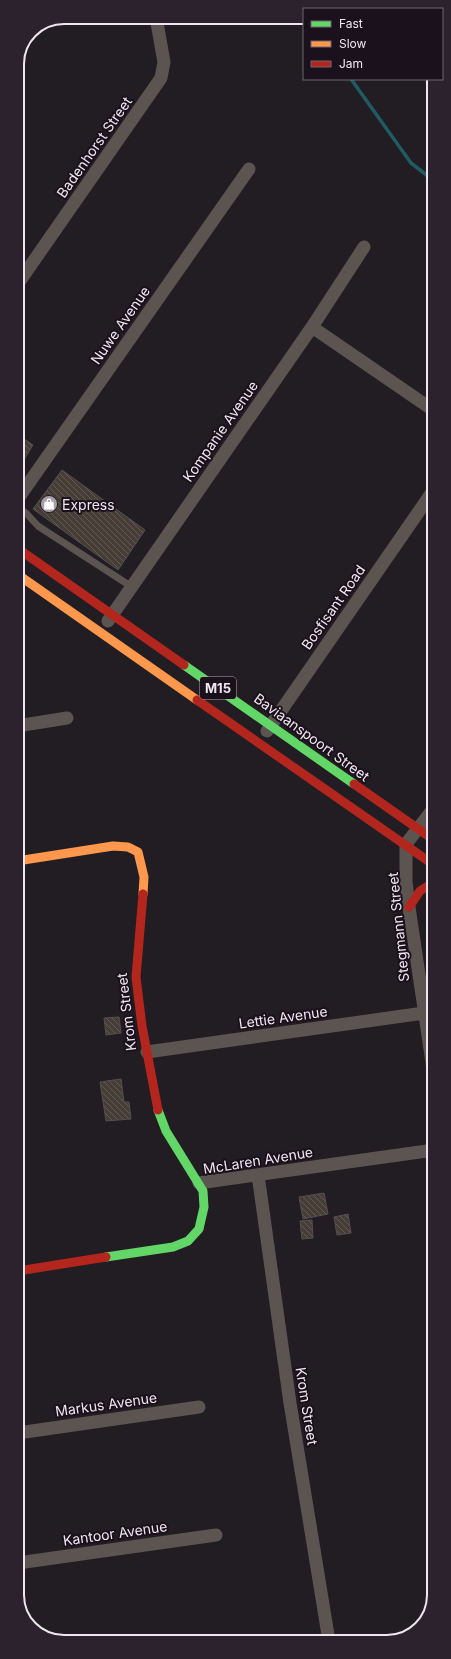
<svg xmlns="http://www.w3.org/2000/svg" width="451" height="1659" font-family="Inter,sans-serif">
	<defs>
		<pattern id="building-back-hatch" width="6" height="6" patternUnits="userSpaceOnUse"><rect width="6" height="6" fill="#473d37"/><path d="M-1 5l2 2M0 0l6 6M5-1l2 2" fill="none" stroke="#625954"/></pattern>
	</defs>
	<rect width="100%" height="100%" fill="#221d22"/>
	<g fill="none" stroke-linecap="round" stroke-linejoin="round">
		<path stroke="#205b64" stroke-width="3.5" d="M300,17L304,21
			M351,79L411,163L433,180"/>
	</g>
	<path fill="url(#building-back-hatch)" stroke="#544f4f" d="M17,434L33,445L17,471Z
		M62,470L145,530L118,570L33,509Z
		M119,1017L121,1033L106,1035L104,1018Z
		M121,1079L124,1102H129L131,1119L106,1121L100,1082Z
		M324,1193L328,1214L303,1219L299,1197Z
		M348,1214L351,1233L337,1235L334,1217Z
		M312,1220L313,1238L302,1239L300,1221Z"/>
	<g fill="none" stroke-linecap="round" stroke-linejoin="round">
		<path stroke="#5b5451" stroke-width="7" d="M17,508L26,513L38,526L132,587"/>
		<path stroke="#5b5451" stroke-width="13" d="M17,285L161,78L164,62L156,17
			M312,327L433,410
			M17,500L249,169
			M108,621L312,327L364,247
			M17,726L67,718
			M267,731L433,491
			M434,808L406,844V881L409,907L434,1076
			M147,1052L424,1013
			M258,1175L290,1403L329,1641
			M199,1183L434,1150
			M18,1433L199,1407
			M18,1563L216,1535"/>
		<path stroke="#63d668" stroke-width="9" d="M184,665L354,784
			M106,1257L173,1247L188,1241L199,1229L204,1207L203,1191L166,1131L158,1110"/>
		<path stroke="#ff974d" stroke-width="9" d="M17,574L197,700
			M17,861L113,846L128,847L138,852L144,877L143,894"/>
		<path stroke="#b3261e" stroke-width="9" d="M17,548L184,665
			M197,700L434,865
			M354,784L434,840
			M143,894L136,977L142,1026L158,1110
			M409,907L420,891L434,882
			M18,1271L106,1257"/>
	</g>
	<defs>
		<g id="shop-disc" transform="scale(0.9)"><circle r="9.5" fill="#a7a0a7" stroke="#1b111c"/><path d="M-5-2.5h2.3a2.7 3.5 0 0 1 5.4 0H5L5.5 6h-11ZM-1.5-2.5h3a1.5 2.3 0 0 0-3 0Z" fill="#fff"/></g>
	</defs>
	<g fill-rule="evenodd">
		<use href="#shop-disc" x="49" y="504"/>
	</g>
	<g text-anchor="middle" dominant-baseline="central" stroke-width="4" stroke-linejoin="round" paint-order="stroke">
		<rect fill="#1b111c" stroke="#afa7b0" stroke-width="1" x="200" y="677" width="36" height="22" rx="3"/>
		<g font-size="13" font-weight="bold" fill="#efe7ef">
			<text x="218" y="688">M15</text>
		</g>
		<g font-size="14" fill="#efe7ef" stroke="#1b111c">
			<text transform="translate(94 147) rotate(-55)">Badenhorst Street</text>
			<text transform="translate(120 325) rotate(-55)">Nuwe Avenue</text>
			<text transform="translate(220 431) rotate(-55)">Kompanie Avenue</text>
			<text transform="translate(333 607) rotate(-55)">Bosfisant Road</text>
			<text transform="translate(312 737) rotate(36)">Baviaanspoort Street</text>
			<text transform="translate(398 927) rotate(-96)">Stegmann Street</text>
			<text transform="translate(126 1012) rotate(-97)">Krom Street</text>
			<text transform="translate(283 1017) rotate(-8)">Lettie Avenue</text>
			<text transform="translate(258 1160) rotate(-9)">McLaren Avenue</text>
			<text transform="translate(106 1404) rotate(-8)">Markus Avenue</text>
			<text transform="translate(307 1406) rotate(81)">Krom Street</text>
			<text transform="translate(115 1533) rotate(-8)">Kantoor Avenue</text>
		</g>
		<g font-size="14" fill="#efe7ef" stroke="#1b111c" text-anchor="start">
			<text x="62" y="504">Express</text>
		</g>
	</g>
	<path d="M0 0H451V1659H0ZM64 24H387A40 40 0 0 1 427 64V1595A40 40 0 0 1 387 1635H64A40 40 0 0 1 24 1595V64A40 40 0 0 1 64 24Z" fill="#2c222d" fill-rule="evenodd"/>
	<path fill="none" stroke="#efe7ef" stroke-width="2" d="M64 24H387A40 40 0 0 1 427 64V1595A40 40 0 0 1 387 1635H64A40 40 0 0 1 24 1595V64A40 40 0 0 1 64 24Z"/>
	<rect x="303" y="8" width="140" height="72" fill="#1b111c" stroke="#706770"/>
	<rect x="311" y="21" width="20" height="6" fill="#63d668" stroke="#706770"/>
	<text x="339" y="28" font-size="12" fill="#efe7ef">Fast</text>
	<rect x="311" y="41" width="20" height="6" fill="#ff974d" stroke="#706770"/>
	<text x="339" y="48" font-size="12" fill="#efe7ef">Slow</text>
	<rect x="311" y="61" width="20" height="6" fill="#b3261e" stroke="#706770"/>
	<text x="339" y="68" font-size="12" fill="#efe7ef">Jam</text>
</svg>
